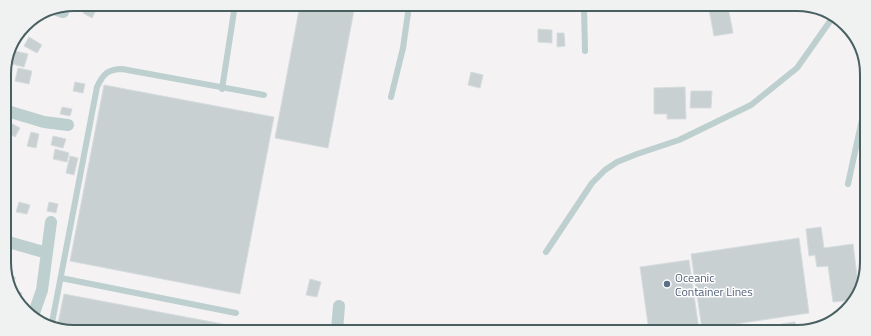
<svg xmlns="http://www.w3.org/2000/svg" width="871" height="336" font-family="'Titillium Web',sans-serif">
	<rect width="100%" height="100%" fill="#f4f2f3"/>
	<path fill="#c9d0d2" stroke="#d6dcde" d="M88,4L97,8L92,18L83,13Z
		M300,5H355L328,148L275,138Z
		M472,6H490L489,10Z
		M718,7H728L733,33L714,36L709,9Z
		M538,29L552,30V43L538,42Z
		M557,33H564L565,46L557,47Z
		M29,37L42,45L37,53L24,46Z
		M15,51L28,54L24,67L12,64Z
		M18,68L32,71L29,84L15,81Z
		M471,72L483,75L480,88L468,85Z
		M75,82L85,84L83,93L73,91Z
		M104,85L274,117L240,294L70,261Z
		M685,87L686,119H667V114H654V88Z
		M691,91H712L711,108H690Z
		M62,107L72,109L70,116L60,114Z
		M5,120L20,128L15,137L5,131Z
		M31,132L39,134L36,148L27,146Z
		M53,136L66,139L63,148L51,145Z
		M55,149L69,153L67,162L53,159Z
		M70,156L78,158L74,175L66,173Z
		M19,202L30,205L27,214L16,212Z
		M49,202L58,204L56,213L47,211Z
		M821,227L824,248L853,244L859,291L853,300L833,302L828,266L817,267L815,255L809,256L806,229Z
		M799,238L809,313L702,329L691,254Z
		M689,260L699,330L649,331L640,267Z
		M11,275L16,278L13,282L8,279Z
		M310,279L321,282L317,297L306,295Z
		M14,289L22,293L18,302L13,291Z
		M64,294L233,326L232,329L57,328Z
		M795,322L797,332H782L781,324Z"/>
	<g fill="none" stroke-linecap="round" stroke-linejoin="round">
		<path stroke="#bdcfcf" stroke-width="6" d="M584,7L585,51
			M222,89L235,5
			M391,97L403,48L409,6
			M848,184L866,101
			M546,252L592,183L605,170L617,162L637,154L679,140L751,105L797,68L833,17
			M61,278L236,313
			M51,328L97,87C103,74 108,69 122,69L264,95"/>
		<path stroke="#bdcfcf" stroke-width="12" d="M57,10L63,12
			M4,110L44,122L68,125
			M5,241L47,253
			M33,316L42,290L51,222
			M337,330L339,306"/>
	</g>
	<circle fill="#5c6f8a" stroke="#fff" stroke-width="1.5" cx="667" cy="284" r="4"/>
	<g text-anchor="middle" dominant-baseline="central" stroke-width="3" stroke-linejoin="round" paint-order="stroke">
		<g font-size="12" fill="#4e5e75" stroke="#fff" text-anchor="start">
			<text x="675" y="277">Oceanic<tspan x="675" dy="14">Container Lines</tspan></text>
		</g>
	</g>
	<path d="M0 0H871V336H0ZM74 11H797A63 63 0 0 1 860 74V262A63 63 0 0 1 797 325H74A63 63 0 0 1 11 262V74A63 63 0 0 1 74 11Z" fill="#f0f2f2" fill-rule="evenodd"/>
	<path fill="none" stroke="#496061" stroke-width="2" d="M74 11H797A63 63 0 0 1 860 74V262A63 63 0 0 1 797 325H74A63 63 0 0 1 11 262V74A63 63 0 0 1 74 11Z"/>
</svg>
